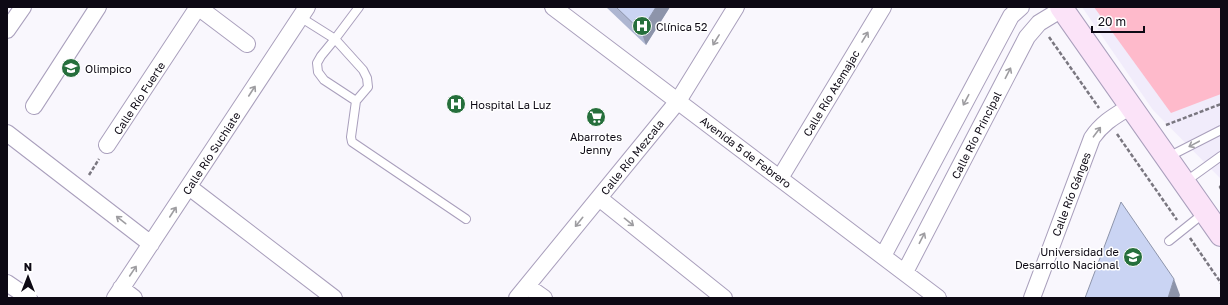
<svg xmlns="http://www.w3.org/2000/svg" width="1228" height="305" font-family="'Golos Text',sans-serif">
	<rect width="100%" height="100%" fill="#f9f7fd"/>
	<path fill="#f1ecfb" d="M1082,7H1221V179L1153,110Z"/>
	<path fill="#febacb" d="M1094,7H1221V94L1171,113Z"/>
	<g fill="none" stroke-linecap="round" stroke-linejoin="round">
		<g stroke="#a99fbc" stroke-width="10">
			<path id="lane" d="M300,17L335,39L363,70L367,78L368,87L356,101L324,80L318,72L317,63L321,56L335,39L359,7
				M356,101L351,137L352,142L466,219
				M1168,157L1221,130
				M1185,182L1221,156
				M1169,241L1204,213"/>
		</g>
		<g stroke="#a99fbc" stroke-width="18">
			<path id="street" d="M198,7L247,44
				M553,7L938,298
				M7,30L23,7
				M34,106L98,7
				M7,133L151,244
				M107,145L198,7
				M780,178L883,7
				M189,187L334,298
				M599,198L724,298
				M883,256L1011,16L1021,7
				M905,272L1027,37L1039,23L1062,9
				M7,283L29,298
				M527,286L544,298
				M121,288L134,298
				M115,298L307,7
				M517,298L678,101L736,7
				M1032,298L1092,138C1103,122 1115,116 1131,106"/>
		</g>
		<g stroke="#a99fbc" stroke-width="24">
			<path id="secondary" d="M1061,7L1221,235"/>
		</g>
		<path stroke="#7a7780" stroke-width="2.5" stroke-dasharray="4 2" stroke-linecap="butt" d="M1049,37L1099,108
			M1166,125L1221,104
			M1117,134L1177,220
			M89,175L99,159
			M1221,186L1220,187L1221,189
			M1190,238L1221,283"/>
		<use href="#lane" stroke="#fff" stroke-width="8"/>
		<use href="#street" stroke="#fff" stroke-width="16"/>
		<use href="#secondary" stroke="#fbe3f8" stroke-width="22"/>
	</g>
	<path fill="#aeb6d1" d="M606,7H670L646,45Z"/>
	<path fill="#8d94aa" d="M656,7H670L646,45L641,31Z
		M1174,279L1180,295L1179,298H1168Z"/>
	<path fill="#cad4f3" stroke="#8d94aa" d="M616,7H656L641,31Z
		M1121,202L1174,279L1168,298H1085Z"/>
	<defs><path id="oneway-shaft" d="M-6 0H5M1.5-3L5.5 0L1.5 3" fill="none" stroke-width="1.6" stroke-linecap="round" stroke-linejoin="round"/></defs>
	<g stroke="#9e9da1">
		<use href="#oneway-shaft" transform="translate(865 37) rotate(-59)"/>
		<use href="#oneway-shaft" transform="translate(716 40) rotate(122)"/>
		<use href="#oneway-shaft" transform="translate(1008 73) rotate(-63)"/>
		<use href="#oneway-shaft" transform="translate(252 91) rotate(-57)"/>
		<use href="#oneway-shaft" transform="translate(966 100) rotate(118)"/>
		<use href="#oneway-shaft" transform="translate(1097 132) rotate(-53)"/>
		<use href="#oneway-shaft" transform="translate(1194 144) rotate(152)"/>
		<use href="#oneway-shaft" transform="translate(173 212) rotate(-57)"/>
		<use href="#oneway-shaft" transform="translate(121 220) rotate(-142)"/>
		<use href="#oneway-shaft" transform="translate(579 222) rotate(129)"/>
		<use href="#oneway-shaft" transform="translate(629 222) rotate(39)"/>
		<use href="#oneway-shaft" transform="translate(922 238) rotate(-63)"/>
		<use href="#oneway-shaft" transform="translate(133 271) rotate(-56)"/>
	</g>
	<defs>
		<g id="hospital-disc" transform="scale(1)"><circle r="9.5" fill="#266f3c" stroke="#fff"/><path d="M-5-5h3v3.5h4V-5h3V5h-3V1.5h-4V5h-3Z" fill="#fff"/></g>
		<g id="school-disc" transform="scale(1)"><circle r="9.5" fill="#266f3c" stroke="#fff"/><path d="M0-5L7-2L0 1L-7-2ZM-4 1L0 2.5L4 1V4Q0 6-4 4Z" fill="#fff"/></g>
		<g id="supermarket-disc" transform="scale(1)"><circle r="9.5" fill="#266f3c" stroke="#fff"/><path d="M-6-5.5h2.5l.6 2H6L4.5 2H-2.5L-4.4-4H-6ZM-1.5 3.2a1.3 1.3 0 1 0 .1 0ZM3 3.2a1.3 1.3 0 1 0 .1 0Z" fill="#fff"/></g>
		<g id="university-disc" transform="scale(1)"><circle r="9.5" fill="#266f3c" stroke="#fff"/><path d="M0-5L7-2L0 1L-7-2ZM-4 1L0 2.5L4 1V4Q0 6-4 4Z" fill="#fff"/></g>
	</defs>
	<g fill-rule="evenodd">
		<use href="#hospital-disc" x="642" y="26"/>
		<use href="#school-disc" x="71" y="68"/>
		<use href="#hospital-disc" x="456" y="104"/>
		<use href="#supermarket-disc" x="596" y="117"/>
		<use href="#university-disc" x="1133" y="257"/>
	</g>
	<g text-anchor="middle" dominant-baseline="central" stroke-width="3" stroke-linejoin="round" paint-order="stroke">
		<g font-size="11" fill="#0d0914" stroke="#fff" text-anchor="start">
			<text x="656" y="26">Clínica 52</text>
			<text x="85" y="68">Olimpico</text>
			<text x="470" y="104">Hospital La Luz</text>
			<text x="596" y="136" text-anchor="middle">Abarrotes<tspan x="596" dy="13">Jenny</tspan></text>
			<text x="1119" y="251" text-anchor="end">Universidad de<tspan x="1119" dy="13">Desarrollo Nacional</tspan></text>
		</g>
		<g font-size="11" fill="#0d0914" stroke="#fff">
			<text transform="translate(831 93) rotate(-59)">Calle Río Atemajac</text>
			<text transform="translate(139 98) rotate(-57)">Calle Río Fuerte</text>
			<text transform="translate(976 135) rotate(-63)">Calle Río Principal</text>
			<text transform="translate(746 152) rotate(37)">Avenida 5 de Febrero</text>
			<text transform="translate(211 153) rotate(-57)">Calle Río Suchiate</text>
			<text transform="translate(632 157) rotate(-51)">Calle Río Mezcala</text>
			<text transform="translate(1071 194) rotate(-69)">Calle Río Gánges</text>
		</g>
	</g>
	<rect width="1228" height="305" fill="none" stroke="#0d0914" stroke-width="16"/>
	<g transform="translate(28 277)" stroke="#ffffff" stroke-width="3" paint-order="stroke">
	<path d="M0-3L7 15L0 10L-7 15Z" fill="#0d0914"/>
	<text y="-6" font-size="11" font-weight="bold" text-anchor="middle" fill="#0d0914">N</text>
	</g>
	<path d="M1092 26v6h52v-6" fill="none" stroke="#0d0914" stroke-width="2"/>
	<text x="1098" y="26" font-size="12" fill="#0d0914" stroke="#ffffff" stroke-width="3" paint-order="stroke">20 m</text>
</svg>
